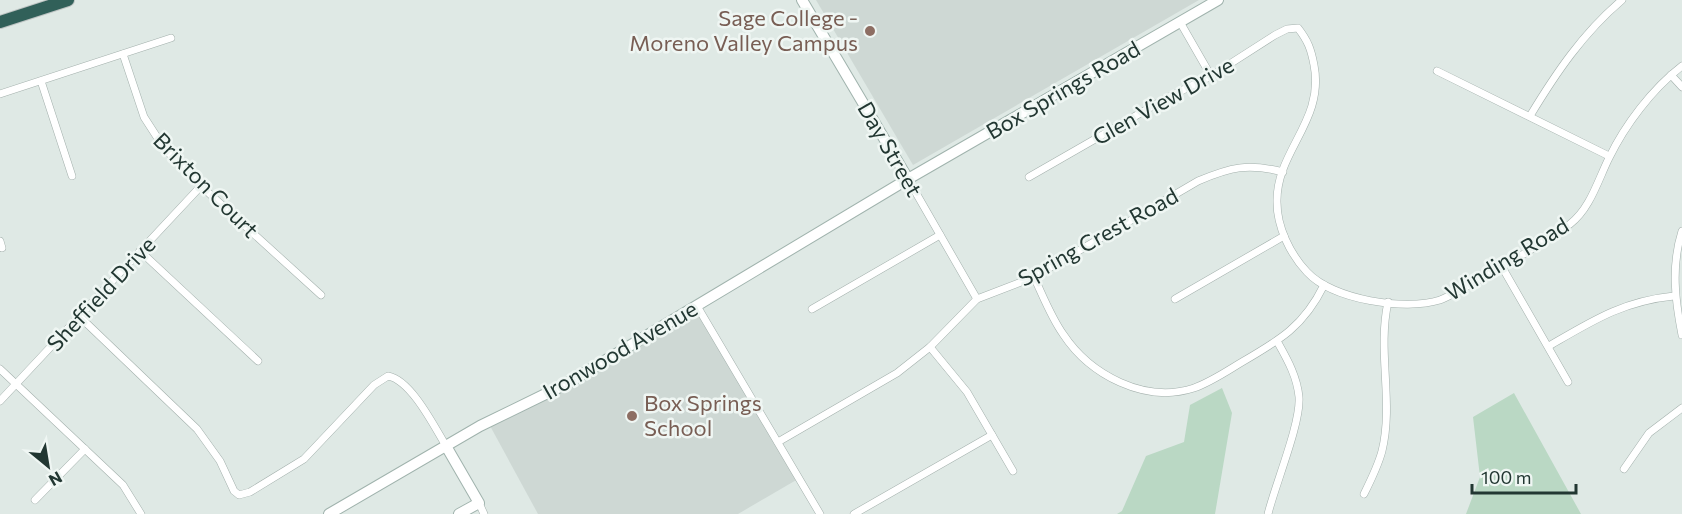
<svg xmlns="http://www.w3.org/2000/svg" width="1682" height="514" font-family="Commissioner,sans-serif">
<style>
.built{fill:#ced8d4}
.green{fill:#bad8c4}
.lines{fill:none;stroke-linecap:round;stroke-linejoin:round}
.street-casing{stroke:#a3b0ac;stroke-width:8}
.secondary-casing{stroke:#a0b3ad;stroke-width:12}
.highway-casing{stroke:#bdc3c2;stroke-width:14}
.street{stroke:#fff;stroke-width:7}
.secondary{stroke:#fff;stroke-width:10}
.highway{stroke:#316059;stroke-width:12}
.education-dot{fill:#8d6e63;stroke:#eff6f3;stroke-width:2}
.labels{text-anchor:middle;stroke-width:5;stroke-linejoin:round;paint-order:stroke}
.education-label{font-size:22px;fill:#785e54;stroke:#eff6f3;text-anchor:end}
.street-label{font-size:22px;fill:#223732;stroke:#eff6f3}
</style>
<rect width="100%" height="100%" fill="#dfe9e5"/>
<!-- built -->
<g class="built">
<path d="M816 0H1199L913 165Z"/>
<path d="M697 308 798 479 738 514H538L489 424Z"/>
</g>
<!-- green -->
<g class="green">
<path d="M1222 388 1232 413 1215 514H1117L1122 511 1146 456 1184 442 1190 405Z"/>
<path d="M1514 393 1581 514H1466L1480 477 1473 417Z"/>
</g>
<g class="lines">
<defs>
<g id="street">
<path d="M1180 22 1211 76"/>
<path d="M123 54 144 117 164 148 201 186 321 295"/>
<path d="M1437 71 1609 156"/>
<path d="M1671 75 1682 87"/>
<path d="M41 81 72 176"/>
<path d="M0 94 171 38"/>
<path d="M1530 116C1556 73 1583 33 1622 0"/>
<path d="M1029 177 1165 99 1211 76 1275 35 1287 29 1298 28C1308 41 1311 49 1314 65 1325 121 1276 151 1277 202 1277 227 1290 254 1307 272 1333 300 1405 311 1440 300 1451 296 1462 288 1473 283 1506 265 1539 246 1570 224 1590 209 1598 180 1609 158 1625 125 1652 89 1682 66"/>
<path d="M908 179 977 299"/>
<path d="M1682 231C1671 266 1675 300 1682 335"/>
<path d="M0 241 2 248"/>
<path d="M140 251 258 361"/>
<path d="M1502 267 1568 382"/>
<path d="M1034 277C1043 296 1051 317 1063 334 1090 375 1145 404 1194 388 1211 382 1227 371 1242 362 1280 340 1304 326 1324 285"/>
<path d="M1175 299 1284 236"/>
<path d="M697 306 820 514"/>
<path d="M812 309 940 235"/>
<path d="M80 317 197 429 220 461 234 491 239 495 250 492 304 459 374 385 388 376C411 380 434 426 446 446"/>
<path d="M1549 346C1592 321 1623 301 1674 296"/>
<path d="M930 347 967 392 1013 471"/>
<path d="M0 369 123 485 141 514"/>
<path d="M0 401 201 186"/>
<path d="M778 442 897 373 930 347 977 299 1034 277 1198 181C1231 167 1248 163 1283 172"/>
<path d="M1624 469 1649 433 1682 408"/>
<path d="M1364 494C1371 480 1378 466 1382 451 1394 402 1377 352 1388 302"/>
<path d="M35 500 85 449"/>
<path d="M479 503 484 514"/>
<path d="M854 514 992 435"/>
<path d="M1268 514C1275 485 1301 423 1299 397 1297 376 1287 359 1277 341"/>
</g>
<g id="secondary">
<path d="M802 0 908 179"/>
<path d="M446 446 479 503 459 514"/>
<path d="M329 514 480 426 566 384 908 179 1218 0"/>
</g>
<path id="highway" d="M0 22 68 0"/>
</defs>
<!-- street casing -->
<use href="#street" class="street-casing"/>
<!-- secondary casing -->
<use href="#secondary" class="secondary-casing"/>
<!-- highway casing -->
<use href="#highway" class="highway-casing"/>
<!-- street -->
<use href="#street" class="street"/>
<!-- secondary -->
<use href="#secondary" class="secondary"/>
<!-- highway -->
<use href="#highway" class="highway"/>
</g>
<!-- markers -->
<g class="education-dot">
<circle cx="870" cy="31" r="6"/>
<circle cx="632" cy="416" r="6"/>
</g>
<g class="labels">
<!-- education labels -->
<g class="education-label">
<text x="858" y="26">Sage College -<tspan x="858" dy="25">Moreno Valley Campus</tspan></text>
<text x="644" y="411" text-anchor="start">Box Springs<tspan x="644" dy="25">School</tspan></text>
</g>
<!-- street labels -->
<g class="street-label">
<text transform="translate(1063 90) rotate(-30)" y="8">Box Springs Road</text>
<text transform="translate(1163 101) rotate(-29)" y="8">Glen View Drive</text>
<text transform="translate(890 149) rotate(60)" y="8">Day Street</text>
<text transform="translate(206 185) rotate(45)" y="8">Brixton Court</text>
<text transform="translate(1098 237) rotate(-29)" y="8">Spring Crest Road</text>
<text transform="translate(1507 259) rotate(-31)" y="8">Winding Road</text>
<text transform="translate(101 294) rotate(-47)" y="8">Sheffield Drive</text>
<text transform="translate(620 350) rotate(-30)" y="8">Ironwood Avenue</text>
</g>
</g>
<!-- north arrow -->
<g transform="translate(48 466) rotate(150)" stroke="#eff6f3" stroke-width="4.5" paint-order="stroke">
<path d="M0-4.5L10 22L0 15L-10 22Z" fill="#223732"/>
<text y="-9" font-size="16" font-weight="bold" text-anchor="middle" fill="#223732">N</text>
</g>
<!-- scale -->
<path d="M1472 484v9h104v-9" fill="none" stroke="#223732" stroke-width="3"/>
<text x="1481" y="484" font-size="18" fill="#223732" stroke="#eff6f3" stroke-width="4.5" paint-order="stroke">100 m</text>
</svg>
